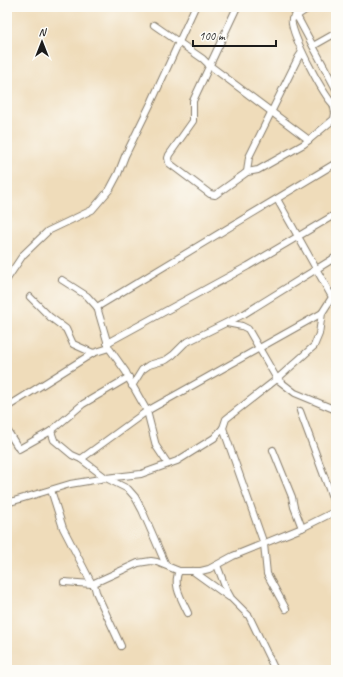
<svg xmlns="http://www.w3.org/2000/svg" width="343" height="677" font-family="Caveat,sans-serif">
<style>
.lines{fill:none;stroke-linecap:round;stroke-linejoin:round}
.minor-casing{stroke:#867c6b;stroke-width:8}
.minor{stroke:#fff;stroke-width:6}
</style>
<rect width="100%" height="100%" fill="#fdfcf7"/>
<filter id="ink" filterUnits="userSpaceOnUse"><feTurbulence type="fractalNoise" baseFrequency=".025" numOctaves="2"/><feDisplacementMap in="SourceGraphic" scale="8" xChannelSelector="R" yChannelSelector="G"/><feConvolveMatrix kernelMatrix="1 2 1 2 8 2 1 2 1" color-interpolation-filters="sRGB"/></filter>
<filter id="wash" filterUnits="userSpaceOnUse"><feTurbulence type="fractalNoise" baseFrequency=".012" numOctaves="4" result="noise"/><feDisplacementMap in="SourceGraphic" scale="16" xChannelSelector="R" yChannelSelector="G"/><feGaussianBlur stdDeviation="0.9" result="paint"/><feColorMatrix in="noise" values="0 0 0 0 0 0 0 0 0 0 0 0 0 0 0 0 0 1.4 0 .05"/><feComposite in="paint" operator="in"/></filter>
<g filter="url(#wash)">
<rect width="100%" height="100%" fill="#efdcba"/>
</g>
<g filter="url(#ink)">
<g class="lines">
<defs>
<g id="minor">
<path d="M237 7 193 101V121L169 155 168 158 169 163 210 194 215 195 243 175 247 172 258 170 304 144 334 119 335 113 333 103 336 99"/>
<path d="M292 7 336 89"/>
<path d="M310 7 292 19C288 29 324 97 334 105"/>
<path d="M154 25 203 59 209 65 309 140"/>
<path d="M313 46 336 33"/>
<path d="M247 172 249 157 298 58 302 52"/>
<path d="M277 199 332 297"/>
<path d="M7 279 23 255 48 231 92 210 110 189 118 174 125 156 152 101 195 7"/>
<path d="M62 280 87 296 97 307 109 348 126 372 130 381 147 411 156 446 168 464"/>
<path d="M30 297 50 317 66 329 73 344 93 353 109 348"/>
<path d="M97 307 336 163"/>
<path d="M227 323 242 326 248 329 277 379 295 393 336 410"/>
<path d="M107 343 248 266 336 214"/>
<path d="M132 386 142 370 149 365 166 360 173 355 185 343 244 314 336 257"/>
<path d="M7 407 93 353"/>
<path d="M300 411 336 508"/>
<path d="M223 428 264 544 267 574 286 609"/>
<path d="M7 430 19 449 51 431 54 440 72 455 81 459 106 478 128 489 135 497 142 510 166 565"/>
<path d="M51 431 83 404 129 377"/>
<path d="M273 450 292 497 294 507 302 528"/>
<path d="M81 459 147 411 322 313"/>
<path d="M51 490 63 528 92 584"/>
<path d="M7 503 70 484 106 478 141 474 177 461 214 438 223 428 226 419 231 415 277 379 314 346 319 334 322 313 336 291"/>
<path d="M217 565 226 589 231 598 249 616 275 670"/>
<path d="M179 571C172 585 182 600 188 613"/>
<path d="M193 571 229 597"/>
<path d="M64 582 92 584 138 563 151 561 157 562 179 571H201L209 569 233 556 302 528 336 511"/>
<path d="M94 584 96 592 121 646"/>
</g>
</defs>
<!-- minor casing -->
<use href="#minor" class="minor-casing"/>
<!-- minor -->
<use href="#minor" class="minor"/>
</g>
</g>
<!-- margin -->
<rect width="343" height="677" fill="none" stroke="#fdfcf7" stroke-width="24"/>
<!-- north arrow -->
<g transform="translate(42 42)" stroke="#fdfcf7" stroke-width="3" paint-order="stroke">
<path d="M0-3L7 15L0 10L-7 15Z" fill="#1c1c1c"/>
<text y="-6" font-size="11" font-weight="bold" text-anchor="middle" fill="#1c1c1c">N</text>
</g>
<!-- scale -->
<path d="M193 40v6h83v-6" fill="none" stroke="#1c1c1c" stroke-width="2"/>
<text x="199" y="40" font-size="12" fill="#1c1c1c" stroke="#fdfcf7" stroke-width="3" paint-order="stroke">100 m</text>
</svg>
